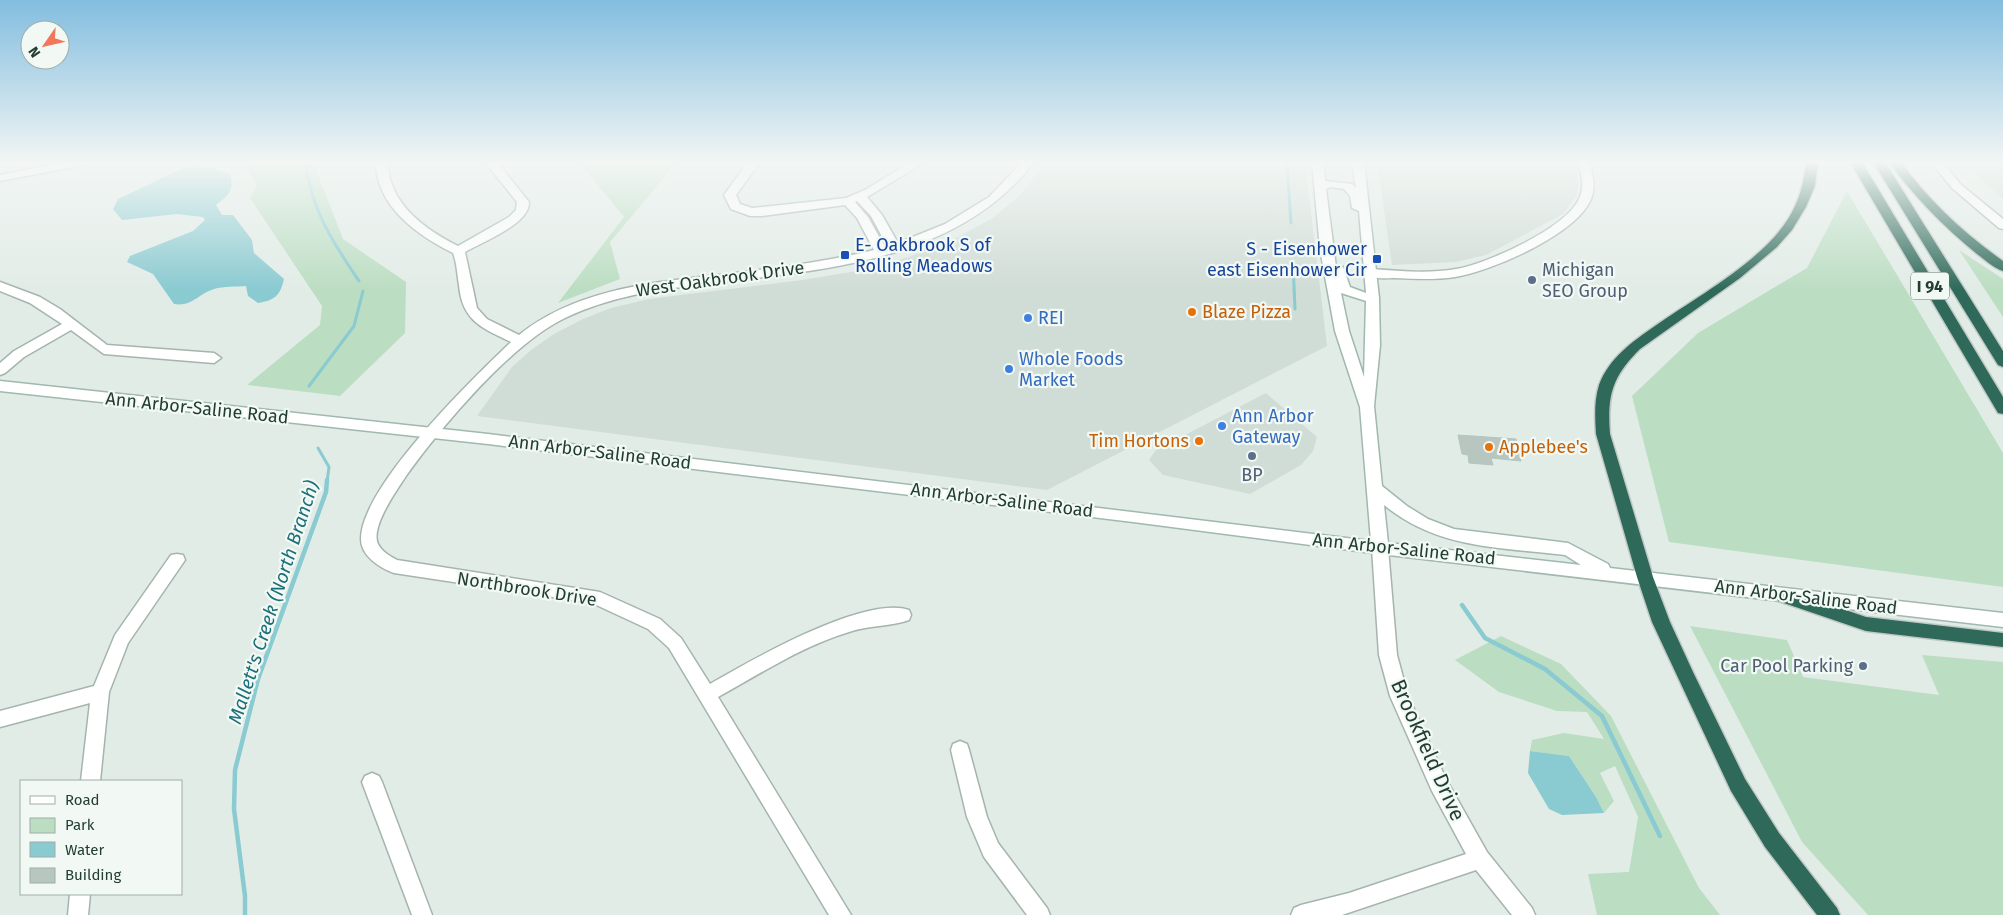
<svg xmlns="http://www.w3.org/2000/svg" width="2003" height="915" font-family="'Fira Sans',sans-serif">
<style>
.built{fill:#d0dcd6}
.green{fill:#bbddc2}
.water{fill:#8acad1}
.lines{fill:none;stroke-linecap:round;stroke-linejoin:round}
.stream-far1{stroke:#8acad1;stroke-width:3}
.stream{stroke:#8acad1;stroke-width:4.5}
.building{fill:#b7c7c0;stroke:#b4c6bd}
.minor-casing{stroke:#a5b4ae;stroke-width:3}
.tertiary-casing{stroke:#a5b4ae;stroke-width:3}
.secondary-casing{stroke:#a0b8ae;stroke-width:3}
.motorway-casing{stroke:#c1c9c6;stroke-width:3}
.minor{fill:#fff;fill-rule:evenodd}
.tertiary{fill:#fff;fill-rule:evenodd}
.secondary{fill:#fff;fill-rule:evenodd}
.motorway{fill:#2e6959;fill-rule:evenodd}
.transit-dot{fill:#1a4fb4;stroke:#f2f9f5;stroke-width:2}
.service-dot{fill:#5c6f8a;stroke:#f2f9f5;stroke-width:2}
.food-dot{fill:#e8710a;stroke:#f2f9f5;stroke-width:2}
.shop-dot{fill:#3f7fe0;stroke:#f2f9f5;stroke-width:2}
.labels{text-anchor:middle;stroke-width:4.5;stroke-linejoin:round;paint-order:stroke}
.shield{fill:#f2f9f5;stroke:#60756e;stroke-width:1}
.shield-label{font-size:16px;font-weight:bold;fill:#223d34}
.transit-label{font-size:18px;fill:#164399;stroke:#f2f9f5;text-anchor:start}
.service-label{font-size:18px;fill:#4e5e75;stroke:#f2f9f5;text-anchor:start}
.street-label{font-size:18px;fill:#223d34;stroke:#f2f9f5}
.food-label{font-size:18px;fill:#c56008;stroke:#f2f9f5;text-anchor:start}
.shop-label{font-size:18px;fill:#366cbe;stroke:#f2f9f5;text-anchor:start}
.water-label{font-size:19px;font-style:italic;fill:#1c6f79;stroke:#f2f9f5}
.near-street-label{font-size:21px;fill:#223d34;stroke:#f2f9f5}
</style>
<rect width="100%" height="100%" fill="#e2ece7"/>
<!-- built -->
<g class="built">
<path d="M1048 162H1305L1327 346 1047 490 477 416 512 367 531 350 554 334 583 319 611 308 649 299 802 280 863 270 909 257 958 237 991 219 1017 198Z"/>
<path d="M1377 162H1575L1578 187 1576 196 1563 214 1486 255 1456 262 1392 265Z"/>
<path d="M1963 162H2003V199L1994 191Z"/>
<path d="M1266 393 1317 437 1313 451 1301 465 1250 494 1163 475 1149 460 1156 450Z"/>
</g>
<!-- green -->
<g class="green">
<path d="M244 162H313L343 239 406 282 405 333 340 396 247 385 320 325 322 306 250 198 257 185Z"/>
<path d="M579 162H677L610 242 620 279 558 303 624 217Z"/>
<path d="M1847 191 2003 453V587L1669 542 1632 396 1698 333 1807 268Z"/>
<path d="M1959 250 2003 279V317Z"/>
<path d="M1690 626 1787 640 1803 677 1939 695 1922 655 2003 662V915H1868L1802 842Z"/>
<path d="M1501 636 1561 664 1611 716 1699 888 1720 915H1597L1588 874 1629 872 1638 817 1615 766 1600 773 1614 801 1604 813 1596 797 1569 756 1530 751 1532 740 1564 733 1604 739 1587 712 1557 711 1499 692 1455 660Z"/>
</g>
<!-- water -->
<g class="water">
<path d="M195 166 211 168 230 174C235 190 228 196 216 205L222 215H233L252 240 254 253 284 279C280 296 275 300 258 303L248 296 246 286C236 287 223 286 214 289 198 294 192 307 174 304L153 274 127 262 130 256 193 231 205 220 203 217 177 214 122 220 113 209 118 199 181 169Z"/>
<path d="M1530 751 1569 756 1596 797 1604 813 1562 815 1549 809 1528 773Z"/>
</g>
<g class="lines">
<!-- stream-far1 -->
<g class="stream-far1">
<path d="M305 162C312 211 332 241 359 281"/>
<path d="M1287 162 1291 223"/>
<path d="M1293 264 1295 309"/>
<path d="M309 386 354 326 363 291"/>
<path d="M318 448 329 467 327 482"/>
</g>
<!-- stream -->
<g class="stream">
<path d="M1462 605 1485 638 1545 669 1602 716 1660 836"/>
<path d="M245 915V896L234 809 235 770 258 679 326 492 327 480"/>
</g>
</g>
<!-- building -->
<path class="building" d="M1458 435 1516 439 1521 461 1491 458 1493 465 1469 463 1468 455 1462 454Z"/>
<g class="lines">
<defs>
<g id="minor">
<path d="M66 162H90L84 165 0 181V175Z"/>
<path d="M376 162H388C388 203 424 229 458 246L509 217 516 210 517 202 485 162H497L529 202C530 224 482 242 465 252L477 308 487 319 519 335C580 286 661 282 736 273 782 267 829 261 874 250L857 218 845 205 762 216H750L731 209 724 195 748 162H760L736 195 740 204 752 208 846 198 865 190 911 162H925L867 197 882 215 898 243 945 224 989 197 1022 162H1034C962 256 837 269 728 281 672 288 617 293 565 318 512 343 441 427 406 476 397 490 370 527 378 544 382 552 390 556 397 560L600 592 660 619 681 638 710 684C750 661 864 595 909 610L911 615 909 620C890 627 868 625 849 632 802 646 760 674 718 697L851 915H829L669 648 648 629 592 603 394 573C380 568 361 556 361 539 361 487 473 378 511 342 482 328 462 321 459 285 457 274 457 263 453 253 417 235 376 206 376 162ZM857 201 871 216 887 246 885 247 868 217 855 202Z"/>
<path d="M1577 162H1589C1593 174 1596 187 1591 199 1577 234 1492 271 1455 277 1436 280 1415 279 1395 278 1386 278 1371 280 1366 273L1372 269C1399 271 1428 274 1456 269 1487 264 1566 228 1579 199 1585 187 1582 174 1577 162Z"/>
<path d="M0 282 40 297 60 309 107 345 214 353 221 358 214 363 104 354 71 330 24 357 5 373 0 375V363L14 351 62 324 30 303 0 291Z"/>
<path d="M1380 542 1386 544 1388 548 1397 655 1408 696 1446 779 1487 852 1532 908 1535 915H1512L1476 870 1342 915H1291L1294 908 1301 905 1349 893 1466 854 1432 791 1390 696 1379 655 1372 548 1374 544Z"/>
<path d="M177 554 183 555 185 560 128 643 109 692 100 781H81L90 703 0 727V711L94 686 115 635 171 555Z"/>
<path d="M960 741 967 744 969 750 987 817 998 843 1047 908 1050 915H1027L984 857 967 817 951 750 953 744Z"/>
<path d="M372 773 379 776 382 782 432 915H412L362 782 365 776Z"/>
<path d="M70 894H90L88 915H68Z"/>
</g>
<path id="tertiary" d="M1931 162H1943L1960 184 2003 219V229L1999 228 1952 188Z"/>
<path id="secondary" d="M1312 162H1324L1325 181 1352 184 1356 188 1352 162H1364L1379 298 1380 345 1374 406 1382 486 1407 506 1428 519 1454 529 1568 543 1608 564 1610 568 2003 613V627L1380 554 1133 522 488 444 0 391V381L488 434 1371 541 1360 407 1335 331 1320 249ZM1331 187 1344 189 1350 196 1352 208 1359 211 1366 293 1350 287 1343 267H1336L1326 189ZM1341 293 1366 301 1364 377 1349 331ZM1384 505C1438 549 1498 547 1565 555L1581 565 1388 543Z"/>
<g id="motorway">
<path d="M1806 162H1818L1815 186 1806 207 1792 230 1777 247 1740 278 1640 349C1612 377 1607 395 1610 434L1653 577 1670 622 1693 672 1745 779 1779 833 1837 908 1840 915H1817L1765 847 1731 791 1652 622 1637 577 1596 434C1595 418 1594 401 1599 385 1609 358 1632 342 1655 326 1699 295 1773 256 1795 206 1802 191 1804 178 1806 162Z"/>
<path d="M1850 162H1862L2003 397V414L1998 413Z"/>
<path d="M1873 162H1885L2003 351V367L1998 365Z"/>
<path d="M1889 162H1901C1929 201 1964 233 2003 261V271C1994 268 1985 260 1977 254 1944 227 1914 197 1889 162Z"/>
<path d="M1784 589 1866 617 2003 633V647L1866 631 1778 601 1776 596 1778 591Z"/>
</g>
</defs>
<!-- minor casing -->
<use href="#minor" class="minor-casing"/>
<!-- tertiary casing -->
<use href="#tertiary" class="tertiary-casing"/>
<!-- secondary casing -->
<use href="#secondary" class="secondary-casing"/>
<!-- motorway casing -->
<use href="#motorway" class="motorway-casing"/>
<!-- minor -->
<use href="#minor" class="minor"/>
<!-- tertiary -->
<use href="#tertiary" class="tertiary"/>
<!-- secondary -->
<use href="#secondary" class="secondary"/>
<!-- motorway -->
<use href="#motorway" class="motorway"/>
</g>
<!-- sky -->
<linearGradient id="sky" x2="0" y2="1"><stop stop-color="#82bddf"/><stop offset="0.56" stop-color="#f2f6f4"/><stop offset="1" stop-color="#f2f6f4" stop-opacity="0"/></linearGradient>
<rect width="2003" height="290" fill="url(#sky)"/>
<!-- markers -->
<g class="transit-dot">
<rect x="840" y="250" width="10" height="10" rx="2.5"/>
<rect x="1372" y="254" width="10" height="10" rx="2.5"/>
</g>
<g class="service-dot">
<circle cx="1532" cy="280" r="5"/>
<circle cx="1252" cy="456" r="5"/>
<circle cx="1863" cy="666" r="5"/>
</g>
<g class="food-dot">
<circle cx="1192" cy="312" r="5"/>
<circle cx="1199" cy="441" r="5"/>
<circle cx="1489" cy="447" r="5"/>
</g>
<g class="shop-dot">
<circle cx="1028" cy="318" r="5"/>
<circle cx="1009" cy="369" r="5"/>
<circle cx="1222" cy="426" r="5"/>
</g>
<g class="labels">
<!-- shield labels -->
<rect class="shield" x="1911" y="272.5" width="38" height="27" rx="4"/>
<g class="shield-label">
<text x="1930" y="292">I 94</text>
</g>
<!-- transit labels -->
<g class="transit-label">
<text x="855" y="251">E- Oakbrook S of<tspan x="855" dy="21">Rolling Meadows</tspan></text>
<text x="1367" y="255" text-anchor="end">S - Eisenhower<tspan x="1367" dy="21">east Eisenhower Cir</tspan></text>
</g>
<!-- service labels -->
<g class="service-label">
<text x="1542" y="276">Michigan<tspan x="1542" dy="21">SEO Group</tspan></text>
<text x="1252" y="481" text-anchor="middle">BP</text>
<text x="1853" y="672" text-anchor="end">Car Pool Parking</text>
</g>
<!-- street labels -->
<g class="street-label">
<text transform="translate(720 279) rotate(-8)" y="6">West Oakbrook Drive</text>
<text transform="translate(197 408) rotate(6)" y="6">Ann Arbor-Saline Road</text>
<text transform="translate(600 452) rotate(7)" y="6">Ann Arbor-Saline Road</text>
<text transform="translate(1002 500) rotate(7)" y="6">Ann Arbor-Saline Road</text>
<text transform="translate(1404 549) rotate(6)" y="6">Ann Arbor-Saline Road</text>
<text transform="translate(527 589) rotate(9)" y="6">Northbrook Drive</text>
<text transform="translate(1806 597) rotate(7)" y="6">Ann Arbor-Saline Road</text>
</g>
<!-- food labels -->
<g class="food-label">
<text x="1202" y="318">Blaze Pizza</text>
<text x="1189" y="447" text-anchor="end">Tim Hortons</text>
<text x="1499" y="453">Applebee's</text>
</g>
<!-- shop labels -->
<g class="shop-label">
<text x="1038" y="324">REI</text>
<text x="1019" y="365">Whole Foods<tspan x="1019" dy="21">Market</tspan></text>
<text x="1232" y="422">Ann Arbor<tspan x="1232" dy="21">Gateway</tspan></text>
</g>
<!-- water labels -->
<g class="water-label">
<text transform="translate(273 602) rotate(-72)" y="7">Mallett's Creek (North Branch)</text>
</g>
<!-- near-street labels -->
<g class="near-street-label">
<text transform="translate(1428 750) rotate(66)" y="7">Brookfield Drive</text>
</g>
</g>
<!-- legend -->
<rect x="20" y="780" width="162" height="115" fill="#f2f9f5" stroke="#9faea8"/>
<rect x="30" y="796" width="25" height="8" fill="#ffffff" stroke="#9faea8"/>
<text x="65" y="805" font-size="15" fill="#223d34">Road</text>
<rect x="30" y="818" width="25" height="15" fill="#bbddc2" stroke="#9faea8"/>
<text x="65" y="830" font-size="15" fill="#223d34">Park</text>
<rect x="30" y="842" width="25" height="15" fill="#8acad1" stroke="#9faea8"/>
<text x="65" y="855" font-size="15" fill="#223d34">Water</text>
<rect x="30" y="868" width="25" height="15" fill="#b7c7c0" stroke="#9faea8"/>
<text x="65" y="880" font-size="15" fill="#223d34">Building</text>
<!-- north arrow -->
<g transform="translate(45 45) rotate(236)"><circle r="24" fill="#f2f9f5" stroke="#9faea8"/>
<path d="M0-4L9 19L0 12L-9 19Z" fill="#f1775b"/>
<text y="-8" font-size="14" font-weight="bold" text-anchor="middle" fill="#223d34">N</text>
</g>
</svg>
